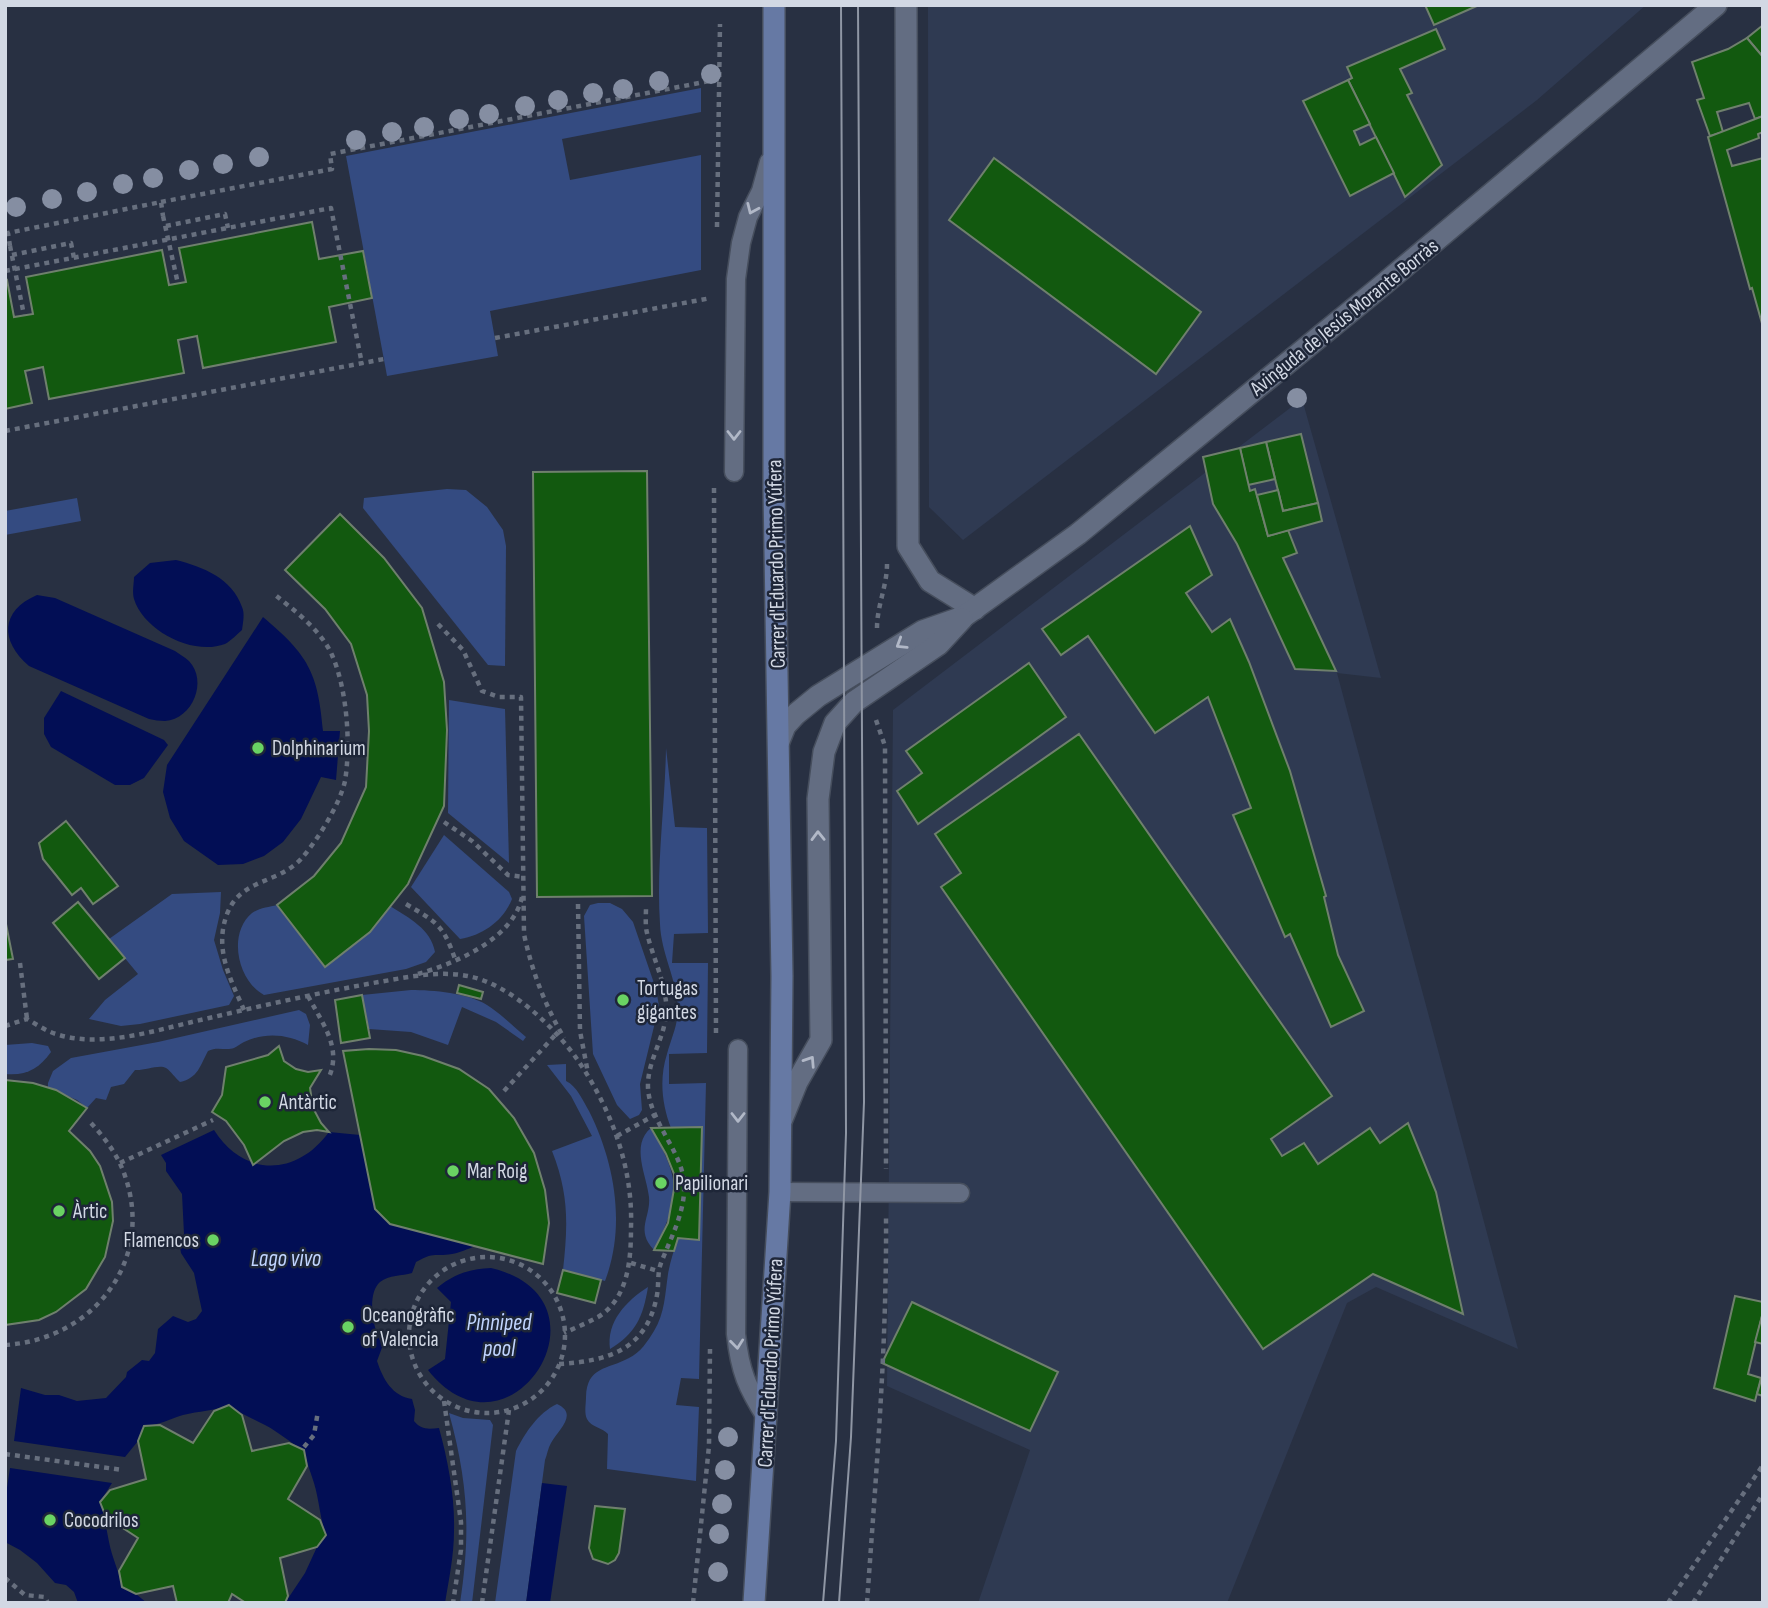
<svg xmlns="http://www.w3.org/2000/svg" width="1768" height="1608" font-family="'Sofia Sans Condensed',sans-serif">
<style>
.built{fill:#2f3a52}
.green{fill:#344b81}
.water{fill:#020e55}
.building{fill:#12590f;stroke:#6f806d;stroke-width:2}
.lines{fill:none;stroke-linecap:round;stroke-linejoin:round}
.lane-casing{stroke:#464e5d;stroke-width:21}
.street-casing{stroke:#464e5d;stroke-width:24}
.secondary-casing{stroke:#464e5d;stroke-width:24}
.path{stroke:#676f7e;stroke-width:4.5;stroke-dasharray:5 5;stroke-linecap:butt}
.lane{stroke:#636d82;stroke-width:18}
.street{stroke:#636d82;stroke-width:21}
.secondary{stroke:#6679a4;stroke-width:21}
.tram{stroke:#8f96a4;stroke-width:2}
.path-bridge{stroke:#676f7e;stroke-width:4.5;stroke-dasharray:5 5;stroke-linecap:butt}
.tree{fill:#858ea2}
.oneway{stroke:#b1b8c7}
.poi-dot{fill:#6ad363;stroke:#1e2638;stroke-width:2.5}
.labels{text-anchor:middle;stroke-width:5;stroke-linejoin:round;paint-order:stroke}
.street-label{font-size:21px;fill:#d2d8e4;stroke:#1e2638}
.poi-label{font-size:21px;fill:#d2d8e4;stroke:#1e2638;text-anchor:start}
.water-label{font-size:23px;font-style:italic;fill:#c1d5ff;stroke:#1e2638}
</style>
<rect width="100%" height="100%" fill="#283042"/>
<!-- built -->
<g class="built">
<path d="M928 5H1646L1537 100 963 540 929 507Z"/>
<path d="M1302 399 1381 678 1337 673 1518 1349 1376 1287 1347 1303 1227 1603H978L1030 1450 887 1386 893 710Z"/>
</g>
<!-- green -->
<g class="green">
<path d="M701 88V112L562 139 570 180 701 155V270L490 311 498 356 387 376 346 156Z"/>
<path d="M447 489 466 490 487 507 503 530 506 546 505 666 488 665 363 508 364 498Z"/>
<path d="M77 498 81 521 5 535V511Z"/>
<path d="M449 700 505 709 509 863 448 813Z"/>
<path d="M666 748 675 827 707 828 708 933 674 934 672 963H708L707 1053 669 1054V1084L706 1083 699 1379 681 1378 676 1405 699 1407 696 1481 607 1469 608 1434C603 1428 591 1427 587 1419 584 1413 586 1404 586 1397 587 1366 607 1370 629 1358 640 1353 648 1341 654 1331 665 1313 665 1294 668 1274 670 1262 674 1250 678 1238L698 1240 702 1127 671 1128C662 1105 659 1079 667 1054 671 1039 678 1025 678 1008 677 980 661 953 660 924 656 866 665 807 666 748Z"/>
<path d="M444 835 509 892 512 899C503 921 483 935 460 939L411 887Z"/>
<path d="M221 892 220 913 214 940 223 970 234 996 229 1005 140 1024 121 1026 89 1019 105 1000 138 974 109 939 172 894Z"/>
<path d="M598 903H610L622 909 633 922 656 989 659 1006 640 1084 642 1110 639 1115 630 1119 617 1105 593 1054 584 916 590 905Z"/>
<path d="M277 905 325 967 370 932 390 906C409 918 431 929 435 952L426 962 406 969 264 995C238 981 227 934 252 913 259 908 269 907 277 905Z"/>
<path d="M411 990C433 990 468 993 487 1005 501 1014 513 1026 526 1037L523 1041 496 1022 462 1007 448 1045 411 1032 369 1029 362 995Z"/>
<path d="M299 1010 306 1014 310 1025 308 1045C288 1034 265 1032 244 1042 240 1044 238 1046 234 1048 226 1051 217 1046 208 1051 200 1066 198 1078 180 1082 175 1078 171 1071 166 1068 159 1064 144 1071 135 1070L124 1084 111 1087 106 1100 96 1098 87 1108 77 1100 48 1088V1083L53 1071 71 1058 158 1042Z"/>
<path d="M32 1043 48 1046 51 1052C39 1069 26 1076 5 1074V1045Z"/>
<path d="M566 1064V1081C577 1086 583 1101 589 1111 615 1163 626 1226 605 1281L563 1270C568 1225 569 1194 552 1151L592 1136 571 1096 547 1065Z"/>
<path d="M651 1128C681 1180 681 1196 654 1250 635 1230 651 1217 649 1197 647 1176 630 1145 651 1128Z"/>
<path d="M648 1287C643 1317 636 1333 610 1349 606 1322 626 1301 648 1287Z"/>
<path d="M557 1404C579 1414 558 1430 551 1443 548 1448 547 1455 545 1460L526 1603H495L516 1451C525 1433 538 1413 557 1404Z"/>
<path d="M449 1413 463 1418 490 1420 493 1425 472 1603H460C471 1532 468 1482 449 1413Z"/>
</g>
<!-- water -->
<g class="water">
<path d="M176 560C203 567 232 578 242 607 245 613 243 623 242 630 237 634 231 641 225 644 193 656 144 631 134 599 132 592 134 583 134 577L150 563Z"/>
<path d="M37 595 55 598 175 651C179 654 185 657 189 661 208 681 193 719 165 721 160 721 154 720 149 719L29 666C0 641 0 611 37 595Z"/>
<path d="M263 617C308 655 318 672 323 731H340L336 780 321 777 301 819 283 842 264 856 243 864 218 865 184 841 170 818 163 792 167 765Z"/>
<path d="M61 691 164 740 168 745 144 778 130 785H115L51 747 44 734V718Z"/>
<path d="M214 1130C244 1177 296 1177 329 1132L360 1135 375 1209 390 1224 475 1246C468 1249 459 1253 452 1254 435 1257 435 1251 416 1262L412 1273C402 1276 389 1275 380 1282 366 1294 373 1333 383 1345L377 1361C383 1379 392 1396 412 1399L415 1410 414 1421C421 1430 428 1429 439 1428 448 1461 455 1497 454 1531 454 1555 449 1579 445 1603H285L305 1573 317 1547 326 1535C321 1521 320 1509 317 1495 314 1479 307 1466 304 1450 290 1443 279 1432 265 1425 252 1418 240 1414 229 1405 214 1411 199 1411 183 1415 170 1419 159 1425 144 1426L138 1441 125 1457 14 1441 21 1388 45 1395H59L77 1401 106 1398 126 1377 127 1372 142 1360 149 1361 155 1353 158 1329 173 1316 188 1322 196 1319 202 1311 194 1273 181 1253 179 1241 184 1234 182 1194 166 1171V1163L161 1155Z"/>
<path d="M491 1268C621 1299 509 1473 428 1370L445 1359 451 1302 437 1288C454 1274 469 1269 491 1268Z"/>
<path d="M10 1468 112 1483 100 1502C105 1516 106 1528 109 1542 112 1558 119 1571 122 1587L136 1594 147 1603H78L74 1592 66 1585 55 1583 37 1563 20 1550 5 1542V1501Z"/>
<path d="M542 1483 567 1486 550 1603H526Z"/>
</g>
<!-- building -->
<g class="building">
<path d="M1425 5H1479L1434 25Z"/>
<path d="M1763 25V57L1747 38Z"/>
<path d="M1436 29 1445 49 1400 69 1412 93 1407 95 1442 165 1405 197 1348 80 1352 78 1347 67Z"/>
<path d="M1747 38 1763 57V116L1755 119 1749 103 1717 112 1723 132 1710 136 1697 100 1704 98 1692 62 1728 49Z"/>
<path d="M1348 80 1370 124 1354 131 1360 145 1376 137 1394 173 1350 196 1303 101Z"/>
<path d="M1763 116V132L1758 134 1759 138 1727 150 1732 166 1763 158V327L1752 288 1750 289 1708 137Z"/>
<path d="M994 158 1201 312 1156 374 949 220Z"/>
<path d="M312 222 319 259 363 251 372 298 329 307 336 342 203 368 197 336 178 340 184 373 49 399 43 367 25 371 32 403 5 409V281L7 280 14 317 33 314 26 277 162 250 169 285 186 282 179 248Z"/>
<path d="M1301 434 1318 503 1283 511 1266 442Z"/>
<path d="M1266 442 1275 479 1248 485 1240 448Z"/>
<path d="M1240 448 1250 491 1255 489 1268 536 1288 530 1297 553 1283 558 1336 671 1295 669 1237 544 1213 504 1203 457Z"/>
<path d="M647 471 652 896 537 897 533 472Z"/>
<path d="M1278 490 1283 511 1318 503 1322 521 1268 536 1257 495Z"/>
<path d="M340 514 384 558 422 608 444 682 447 730 444 806 408 884 370 932 325 967 277 905 314 876 341 843 366 787 369 731 367 695 351 644 325 609 285 570Z"/>
<path d="M1190 526 1212 575 1186 593 1212 632 1230 619 1249 662 1290 771 1326 896 1324 897 1338 955 1364 1011 1331 1027 1290 934 1285 937 1233 815 1251 808 1208 697 1155 733 1088 636 1061 655 1042 629Z"/>
<path d="M1029 663 1066 717 918 824 897 791 922 773 906 751Z"/>
<path d="M1079 734 1332 1096 1271 1139 1282 1156 1304 1143 1318 1164 1370 1128 1380 1143 1408 1123 1436 1192 1463 1314 1373 1274 1263 1349 941 887 961 873 935 834Z"/>
<path d="M66 821 118 886 93 904 81 888 72 895 43 859 39 843Z"/>
<path d="M78 902 125 958 99 979 53 923Z"/>
<path d="M5 919 13 959 5 960Z"/>
<path d="M459 985 483 992 481 999 457 993Z"/>
<path d="M362 995 370 1038 341 1043 335 1000Z"/>
<path d="M279 1046 284 1061 296 1069 308 1072 321 1070 310 1088 313 1108 321 1123 329 1132 317 1130 303 1132 284 1141 253 1165 244 1145 226 1121 212 1112 222 1095 226 1067 268 1055Z"/>
<path d="M369 1049 396 1050 423 1056 459 1069 489 1089 514 1118 534 1153 545 1190 549 1223 543 1264 390 1224 375 1209 343 1051Z"/>
<path d="M5 1080 33 1083 56 1090 87 1108 69 1131 90 1151 100 1166 112 1202 113 1221 105 1257 86 1289 56 1312 39 1320 5 1325Z"/>
<path d="M702 1127 699 1240 678 1238 674 1251 654 1250 668 1223 674 1189V1174L666 1154 651 1128Z"/>
<path d="M563 1270 601 1280 595 1303 557 1293Z"/>
<path d="M1735 1296 1763 1302V1312L1748 1374 1761 1378 1755 1401 1714 1388Z"/>
<path d="M912 1302 1058 1372 1030 1431 882 1363Z"/>
<path d="M1763 1312V1344L1755 1342Z"/>
<path d="M1763 1373V1396L1757 1394Z"/>
<path d="M229 1405 242 1415 252 1451 289 1443 304 1450 307 1466 288 1499 320 1520 326 1535 317 1547 280 1558 288 1596 285 1603H246L232 1594 228 1603H177L173 1586 136 1594 122 1587 119 1571 138 1538 106 1517 100 1502 110 1490 146 1479 138 1441 144 1426 160 1425 193 1443 214 1411Z"/>
<path d="M595 1506 625 1509 619 1553 615 1560 608 1564 593 1559 589 1548Z"/>
</g>
<g class="lines">
<defs>
<g id="lane">
<path d="M734 472 736 279 741 243 748 217 761 191 769 162"/>
<path d="M738 1049 736 1334C740 1372 747 1387 767 1419"/>
<path d="M780 1192 960 1193"/>
</g>
<g id="street">
<path d="M906 5 908 546 930 581 975 609"/>
<path d="M779 741 785 726 796 714 818 696 923 631 963 617 1078 534 1378 289 1716 5"/>
<path d="M782 1119 797 1082 821 1040 818 799 824 752 835 723 854 702 939 644 962 619"/>
</g>
<path id="secondary" d="M754 1603 780 1192 782 976 774 490V5"/>
</defs>
<!-- lane casing -->
<use href="#lane" class="lane-casing"/>
<!-- street casing -->
<use href="#street" class="street-casing"/>
<!-- secondary casing -->
<use href="#secondary" class="secondary-casing"/>
<!-- path -->
<g class="path">
<path d="M161 202 332 169 330 154 720 79"/>
<path d="M166 226 225 214 228 228"/>
<path d="M717 227 720 24"/>
<path d="M10 246 8 233 161 202 163 216"/>
<path d="M12 255 71 243 74 258"/>
<path d="M5 271 331 208 362 364"/>
<path d="M495 338 711 298"/>
<path d="M5 431 384 359"/>
<path d="M714 488 716 1036"/>
<path d="M438 624 463 650 482 691 499 697H521L524 934C532 972 545 1005 564 1038"/>
<path d="M877 628C877 606 887 586 887 564"/>
<path d="M876 720 885 746 886 1169"/>
<path d="M444 822 472 841 508 875 524 877"/>
<path d="M406 904C436 922 443 924 455 959"/>
<path d="M578 904 580 1031 588 1073"/>
<path d="M20 963 27 1019"/>
<path d="M418 974C456 963 513 939 522 897"/>
<path d="M308 996C322 1023 342 1047 329 1077"/>
<path d="M244 1010C230 978 214 949 227 914 241 878 276 885 301 859 317 841 340 804 345 781 351 744 347 689 332 655 321 630 295 611 274 594"/>
<path d="M5 1026 27 1019C36 1024 46 1031 56 1034 98 1048 150 1032 192 1022 252 1008 312 994 373 983 404 978 437 970 468 976 510 984 556 1028 579 1062 612 1111 633 1168 631 1227 631 1258 629 1298 598 1317 587 1323 575 1328 564 1333"/>
<path d="M504 1091 557 1033"/>
<path d="M617 1136 655 1115"/>
<path d="M120 1163 213 1120"/>
<circle cx="487" cy="1335" r="78"/>
<path d="M631 1263 658 1271"/>
<path d="M5 1345C92 1340 155 1262 125 1176 118 1155 105 1138 90 1122"/>
<path d="M559 1364C608 1361 647 1350 657 1295 659 1284 657 1274 661 1263 671 1237 686 1211 684 1182 681 1150 650 1122 648 1088 647 1062 663 1041 666 1016 669 989 653 959 647 933 645 925 646 916 646 907"/>
<path d="M444 1401 461 1522V1550L453 1603"/>
<path d="M304 1447 314 1435 318 1411"/>
<path d="M5 1454 123 1470"/>
<path d="M5 1578 25 1595 45 1597 48 1603"/>
<path d="M482 1603 509 1410"/>
<path d="M693 1603 709 1446 710 1349"/>
<path d="M867 1603C876 1474 887 1345 886 1216"/>
<path d="M1668 1603 1763 1465"/>
<path d="M1693 1603 1763 1494"/>
</g>
<!-- lane -->
<use href="#lane" class="lane"/>
<!-- street -->
<use href="#street" class="street"/>
<!-- secondary -->
<use href="#secondary" class="secondary"/>
<!-- tram -->
<g class="tram">
<path d="M823 1603 836 1441 846 1133 841 5"/>
<path d="M839 1603 851 1437 864 1102 858 5"/>
</g>
<!-- path-bridge -->
<g class="path-bridge">
<path d="M163 216 178 284"/>
<path d="M10 246 24 315"/>
</g>
</g>
<!-- trees -->
<g class="tree">
<circle cx="711" cy="74" r="10"/>
<circle cx="659" cy="81" r="10"/>
<circle cx="623" cy="89" r="10"/>
<circle cx="593" cy="93" r="10"/>
<circle cx="558" cy="100" r="10"/>
<circle cx="525" cy="106" r="10"/>
<circle cx="489" cy="114" r="10"/>
<circle cx="459" cy="119" r="10"/>
<circle cx="424" cy="127" r="10"/>
<circle cx="392" cy="132" r="10"/>
<circle cx="356" cy="140" r="10"/>
<circle cx="259" cy="157" r="10"/>
<circle cx="223" cy="164" r="10"/>
<circle cx="189" cy="170" r="10"/>
<circle cx="153" cy="178" r="10"/>
<circle cx="123" cy="184" r="10"/>
<circle cx="87" cy="192" r="10"/>
<circle cx="52" cy="199" r="10"/>
<circle cx="16" cy="207" r="10"/>
<circle cx="1297" cy="398" r="10"/>
<circle cx="728" cy="1437" r="10"/>
<circle cx="725" cy="1470" r="10"/>
<circle cx="722" cy="1504" r="10"/>
<circle cx="719" cy="1534" r="10"/>
<circle cx="718" cy="1572" r="10"/>
</g>
<!-- one-way arrows -->
<defs><path id="oneway-chevron" d="M-2-3.5L2.5 0L-2 3.5" fill="none" stroke-width="1.6" stroke-linecap="round" stroke-linejoin="round" transform="scale(1.75)"/></defs>
<g class="oneway">
<use href="#oneway-chevron" transform="translate(752 209) rotate(114)"/>
<use href="#oneway-chevron" transform="translate(734 435) rotate(90)"/>
<use href="#oneway-chevron" transform="translate(901 644) rotate(148)"/>
<use href="#oneway-chevron" transform="translate(818 836) rotate(-91)"/>
<use href="#oneway-chevron" transform="translate(810 1061) rotate(-57)"/>
<use href="#oneway-chevron" transform="translate(738 1117) rotate(90)"/>
<use href="#oneway-chevron" transform="translate(737 1344) rotate(84)"/>
</g>
<!-- markers -->
<g class="poi-dot">
<circle cx="258" cy="748" r="7"/>
<circle cx="623" cy="1000" r="7"/>
<circle cx="265" cy="1102" r="7"/>
<circle cx="453" cy="1171" r="7"/>
<circle cx="661" cy="1183" r="7"/>
<circle cx="59" cy="1211" r="7"/>
<circle cx="213" cy="1240" r="7"/>
<circle cx="348" cy="1327" r="7"/>
<circle cx="50" cy="1520" r="7"/>
</g>
<g class="labels">
<!-- street labels -->
<g class="street-label">
<text transform="translate(1344 317) rotate(-39)" y="7">Avinguda de Jesús Morante Borràs</text>
<text transform="translate(776 564) rotate(-91)" y="7">Carrer d'Eduardo Primo Yúfera</text>
<text transform="translate(770 1363) rotate(-87)" y="7">Carrer d'Eduardo Primo Yúfera</text>
</g>
<!-- poi labels -->
<g class="poi-label">
<text x="272" y="755">Dolphinarium</text>
<text x="637" y="995">Tortugas<tspan x="637" dy="24">gigantes</tspan></text>
<text x="279" y="1109">Antàrtic</text>
<text x="467" y="1178">Mar Roig</text>
<text x="675" y="1190">Papilionari</text>
<text x="73" y="1218">Àrtic</text>
<text x="199" y="1247" text-anchor="end">Flamencos</text>
<text x="362" y="1322">Oceanogràfic<tspan x="362" dy="24">of Valencia</tspan></text>
<text x="64" y="1527">Cocodrilos</text>
</g>
<!-- water labels -->
<g class="water-label">
<text x="286" y="1266">Lago vivo</text>
<text x="499" y="1330">Pinniped<tspan x="499" dy="26">pool</tspan></text>
</g>
</g>
<!-- border -->
<rect width="1768" height="1608" fill="none" stroke="#d2d8e4" stroke-width="14"/>
</svg>
